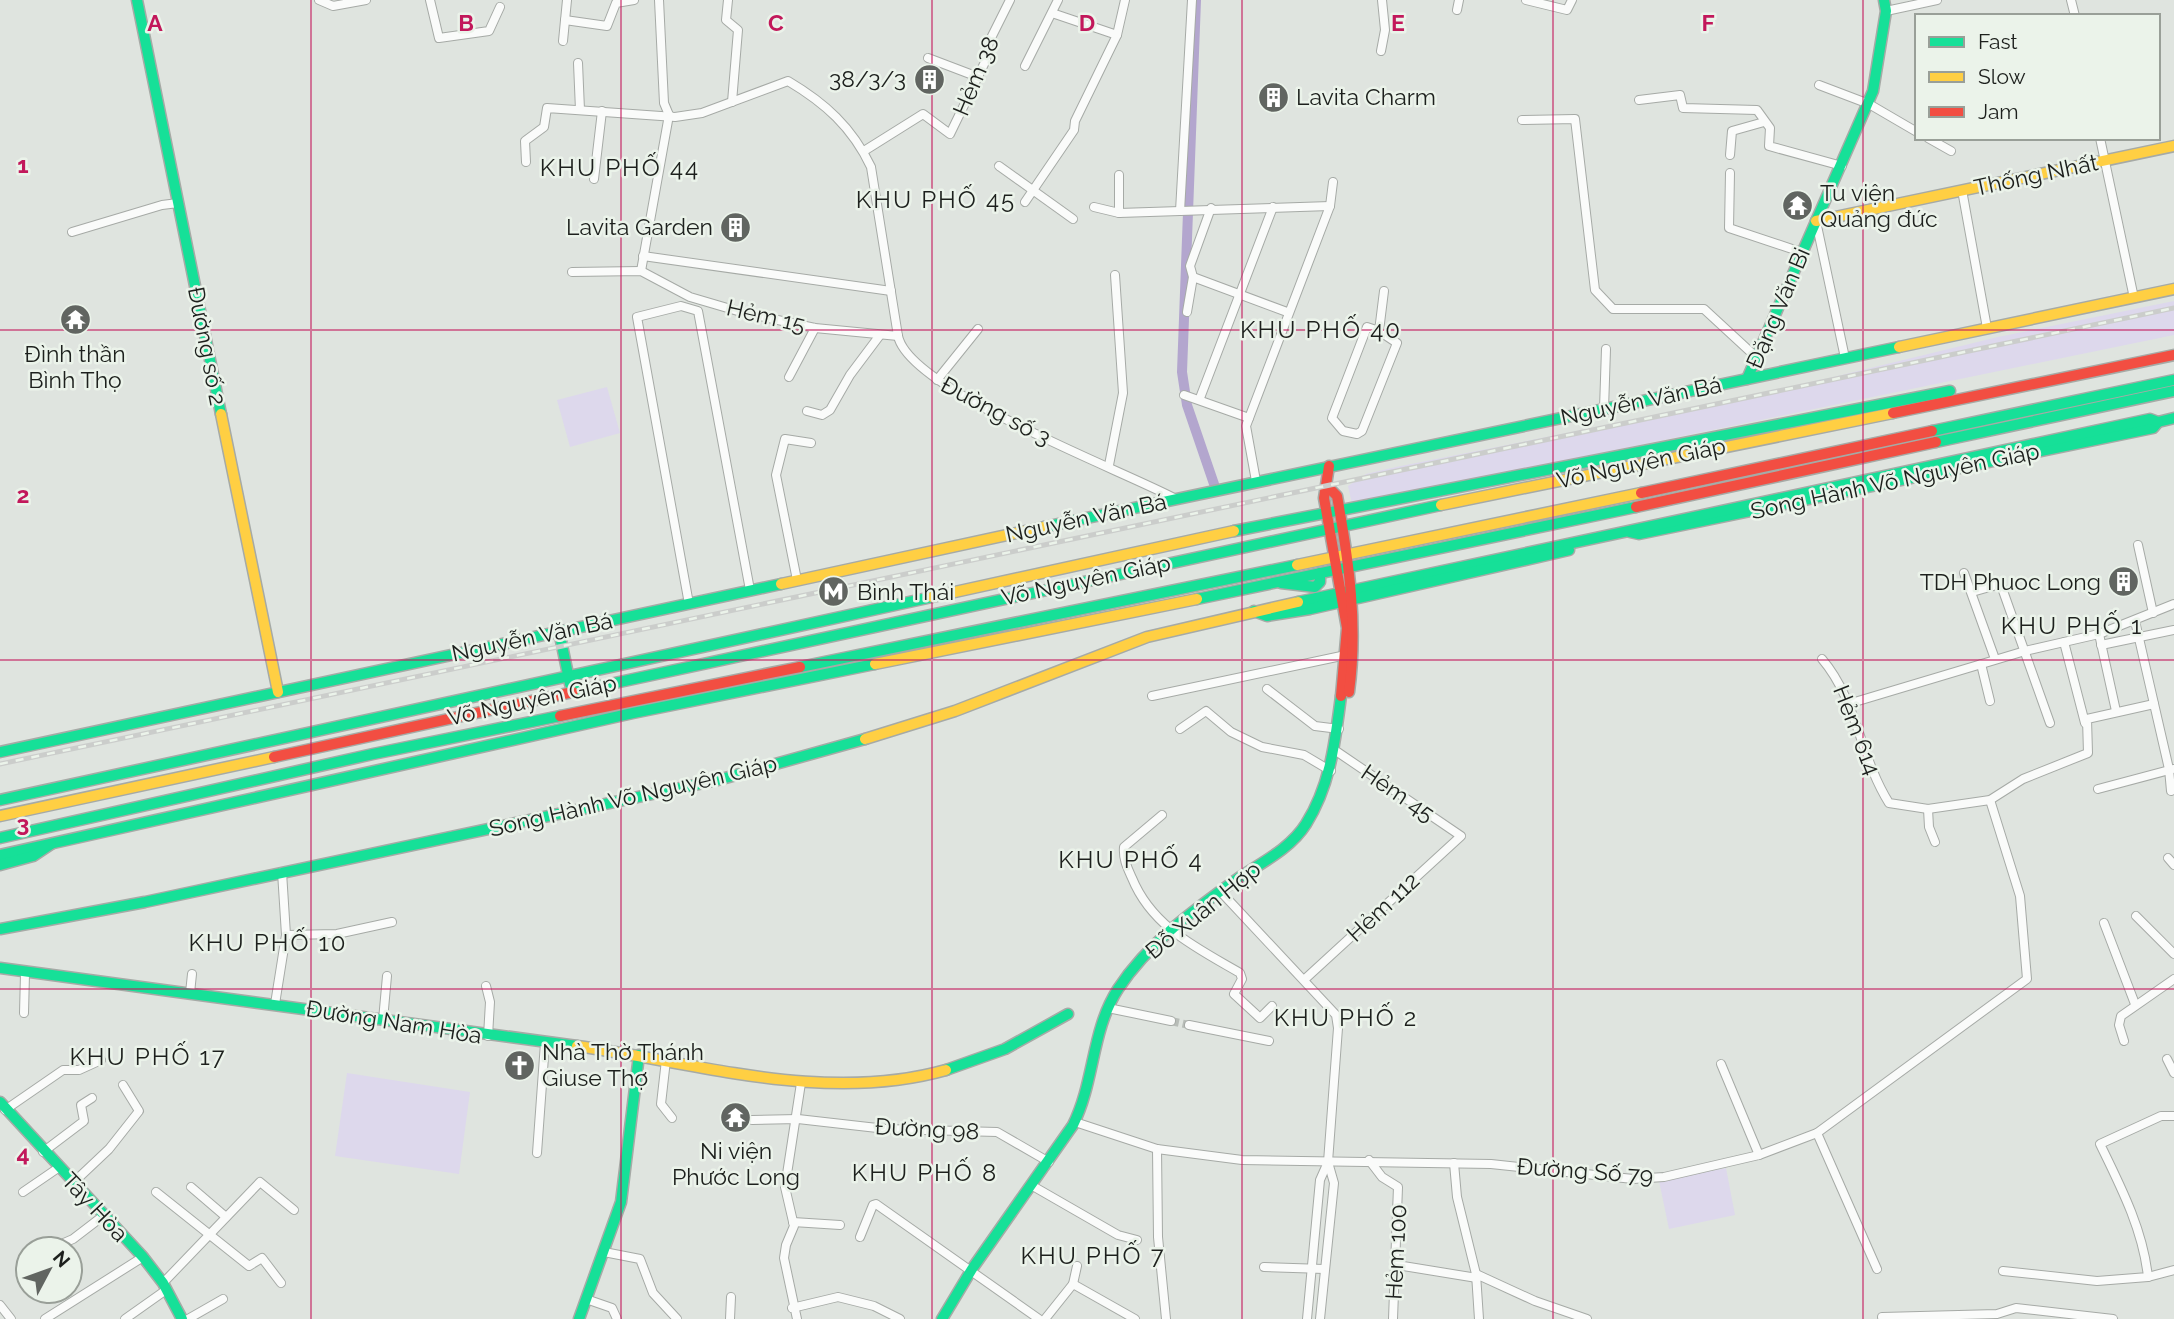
<svg xmlns="http://www.w3.org/2000/svg" width="2174" height="1319" font-family="Raleway,sans-serif">
<style>
.green{fill:#ddd8ec}
.lines{fill:none;stroke-linecap:round;stroke-linejoin:round}
.canal{stroke:#b3a6ce;stroke-width:10}
.street-tunnel{stroke:#b8bdb8;stroke-width:8;stroke-dasharray:8 4;stroke-linecap:butt}
.street-casing{stroke:#a6aaa6;stroke-width:10}
.fast-casing{stroke:#a6aaa6;stroke-width:13}
.slow-casing{stroke:#a6aaa6;stroke-width:13}
.jam-casing{stroke:#a6aaa6;stroke-width:13}
.street{stroke:#fafbfa;stroke-width:8}
.fast{stroke:#16e098;stroke-width:10}
.slow{stroke:#ffcf43;stroke-width:10}
.jam{stroke:#f24e42;stroke-width:10}
.rail-casing{stroke:#cbcdcb;stroke-width:5}
.rail{stroke:#ebf3ea;stroke-width:2.5;stroke-dasharray:8;stroke-linecap:butt}
.grid{fill:none;stroke:#c2185b;stroke-width:2;stroke-opacity:0.55}
.labels{text-anchor:middle;stroke-width:5;stroke-linejoin:round;paint-order:stroke}
.street-label{font-size:23px;fill:#1d201d;stroke:#ebf3ea}
.poi-label{font-size:23px;fill:#1d201d;stroke:#ebf3ea;text-anchor:start}
.neighbourhood-label{font-size:24px;letter-spacing:2px;fill:#1d201d;stroke:#ebf3ea}
.grid-label{font-size:23px;text-anchor:middle;font-weight:bold;fill:#c2185b;stroke:#ebf3ea;stroke-width:5;stroke-linejoin:round;paint-order:stroke}
</style>
<rect width="100%" height="100%" fill="#dfe4df"/>
<!-- green -->
<g class="green">
<path d="M2174 301V335L1352 504 1348 486 1366 474 1396 467 1764 394 1998 337Z"/>
<path d="M607 387 620 433 570 447 557 400Z"/>
<path d="M347 1073 470 1092 459 1174 335 1156Z"/>
<path d="M1726 1168 1735 1215 1669 1229 1659 1181Z"/>
</g>
<g class="lines">
<!-- canal -->
<path class="canal" d="M1196 0 1182 372 1187 405 1214 484"/>
<!-- street-tunnel -->
<path class="street-tunnel" d="M1171 1021 1189 1025"/>
<defs>
<g id="street">
<path d="M319 0 333 6 366 0"/>
<path d="M430 0 439 38 489 31 500 7"/>
<path d="M659 0 664 103 669 115"/>
<path d="M728 0 726 20 738 30 732 102"/>
<path d="M1526 0 1567 10 1572 0"/>
<path d="M2071 0 2075 16"/>
<path d="M1457 10 1459 0"/>
<path d="M1886 11 1937 0"/>
<path d="M1052 13 1117 35"/>
<path d="M565 20 607 26 616 3 634 0"/>
<path d="M563 41 567 0"/>
<path d="M1381 51 1385 30 1382 0"/>
<path d="M928 58 978 77"/>
<path d="M578 63 580 110"/>
<path d="M1025 66 1058 0"/>
<path d="M1819 85 1869 104 1917 132"/>
<path d="M1639 100 1680 95 1683 108 1757 110 1770 128 1769 146 1842 166"/>
<path d="M1522 120 1575 119 1595 290 1613 309H1704L1756 357"/>
<path d="M1928 138 1951 151"/>
<path d="M2100 138 2134 298"/>
<path d="M864 151 923 114 950 134 986 60 989 42 1010 0"/>
<path d="M1730 155 1732 131 1764 122"/>
<path d="M526 162 525 141 544 127 547 108 675 117 702 113 788 81C825 103 852 127 871 167L898 336C909 390 1122 470 1176 499"/>
<path d="M999 166 1073 219"/>
<path d="M1730 173 1729 228 1801 252"/>
<path d="M1119 175V213L1330 206"/>
<path d="M594 179 602 111"/>
<path d="M1962 190 1987 328"/>
<path d="M1025 202 1074 130 1075 121 1117 35 1125 0"/>
<path d="M1094 207 1119 213"/>
<path d="M1211 208 1190 266 1193 277 1287 312"/>
<path d="M1180 211 1192 0"/>
<path d="M1816 221 1845 358"/>
<path d="M72 232 162 205 178 203"/>
<path d="M643 256 891 291"/>
<path d="M641 271 669 115"/>
<path d="M572 272 641 271 690 297 741 312 815 328 898 336"/>
<path d="M1187 312 1193 277"/>
<path d="M1367 327 1379 331 1397 343 1362 431 1357 434 1343 431 1332 418Z"/>
<path d="M1379 331 1384 291"/>
<path d="M789 377 815 328"/>
<path d="M937 380 978 329"/>
<path d="M1184 395 1249 418"/>
<path d="M1200 398 1273 207"/>
<path d="M1604 409 1606 349"/>
<path d="M807 411 822 415 830 410 850 375 880 335"/>
<path d="M1109 465 1123 393 1115 275"/>
<path d="M1256 481 1246 426 1330 206 1333 182"/>
<path d="M2138 545 2153 613"/>
<path d="M1964 573 1995 659"/>
<path d="M797 580 776 475 785 439 811 443"/>
<path d="M1972 592 1997 585 2002 588 2050 723"/>
<path d="M689 604 637 317 681 306 698 311 750 590"/>
<path d="M2135 621 2169 769 2171 791"/>
<path d="M2099 634 2116 711"/>
<path d="M2064 642 2085 723"/>
<path d="M2101 645 2174 630"/>
<path d="M1822 659C1857 700 1860 757 1889 803L1928 809 1990 800 2023 779 2088 753 2087 719 2154 704"/>
<path d="M1981 664 1990 701"/>
<path d="M1267 689 1315 726 1339 729"/>
<path d="M1152 696 1346 655"/>
<path d="M1848 704 2025 651 2099 634 2174 604"/>
<path d="M1180 729 1206 711 1231 732 1262 747 1304 755 1331 771"/>
<path d="M2098 789 2173 769"/>
<path d="M1928 809 1929 827 1935 842"/>
<path d="M1162 815 1124 847C1123 859 1127 867 1132 878 1152 927 1197 948 1240 973L1242 979 1234 994 1260 1018 1272 1006"/>
<path d="M2168 858 2174 865"/>
<path d="M1221 892 1336 1015 1338 1028 1328 1162 1320 1180 1307 1319"/>
<path d="M2136 916 2174 954"/>
<path d="M2104 923 2135 1004"/>
<path d="M286 935 337 934 392 922"/>
<path d="M1305 979 1461 836 1336 751"/>
<path d="M486 986 490 1002 488 1036"/>
<path d="M190 993 192 974"/>
<path d="M275 1004 286 935 282 872"/>
<path d="M1108 1008 1171 1021"/>
<path d="M24 1013 25 974"/>
<path d="M383 1020 387 976"/>
<path d="M1189 1025 1269 1041"/>
<path d="M2124 1041 2119 1025 2121 1016 2174 979"/>
<path d="M2167 1059 2174 1073"/>
<path d="M666 1060 661 1104 672 1118"/>
<path d="M1721 1064 1759 1155"/>
<path d="M5 1110 63 1070H79L101 1060"/>
<path d="M752 1120 798 1119 886 1129 997 1132 1049 1162"/>
<path d="M1075 1122 1157 1149 1242 1160 1491 1164 1633 1179 1664 1177 1759 1155 1817 1133 2027 979 2020 896 1990 800"/>
<path d="M1817 1133 1877 1269"/>
<path d="M1157 1149 1158 1237 1166 1319"/>
<path d="M43 1152 84 1121 81 1105 92 1098"/>
<path d="M537 1153 545 1043"/>
<path d="M1369 1160 1382 1177 1398 1187 1393 1319"/>
<path d="M1454 1163 1457 1197 1476 1274 1479 1319"/>
<path d="M73 1183 109 1149 139 1111 123 1085"/>
<path d="M1031 1185 1118 1235 1137 1240"/>
<path d="M191 1187 226 1217"/>
<path d="M23 1192 58 1168"/>
<path d="M156 1192 249 1266 262 1258 281 1283"/>
<path d="M793 1222 840 1225"/>
<path d="M860 1237 873 1205 876 1204 1039 1319"/>
<path d="M50 1249 73 1239 103 1216"/>
<path d="M604 1252 640 1259 653 1293 677 1319"/>
<path d="M1397 1265 1477 1278"/>
<path d="M1264 1267 1324 1269"/>
<path d="M2003 1271 2097 1281 2148 1277C2143 1230 2121 1187 2100 1144L2161 1116H2174"/>
<path d="M1476 1274 1535 1301 1587 1319"/>
<path d="M2148 1277 2174 1270"/>
<path d="M163 1283 260 1182 294 1210"/>
<path d="M1073 1284 1135 1319"/>
<path d="M586 1299 612 1308 617 1319"/>
<path d="M0 1305 11 1319"/>
<path d="M792 1308 838 1297 874 1306 900 1319"/>
<path d="M1882 1317 1997 1314 2016 1308 2113 1319"/>
<path d="M45 1319 143 1257"/>
<path d="M125 1319 166 1290"/>
<path d="M188 1319 223 1299"/>
<path d="M730 1319 731 1297"/>
<path d="M797 1319 784 1258 786 1245 794 1226 785 1187 801 1083"/>
<path d="M1045 1319 1073 1284 1077 1266"/>
<path d="M1320 1319 1334 1183 1328 1162"/>
</g>
<g id="fast">
<path d="M137 0 221 414"/>
<path d="M1747 379 1873 91 1886 11 1884 0"/>
<path d="M1932 431 2174 380"/>
<path d="M1936 442 2174 391"/>
<path d="M1044 527 1899 347"/>
<path d="M1234 531 1950 391"/>
<path d="M1630 532 1639 534 2153 428 2158 422 2174 418"/>
<path d="M1281 583 1315 587 1320 582V573"/>
<path d="M1197 599 1636 507"/>
<path d="M1298 602 2150 419 2158 422"/>
<path d="M1254 611 1267 616 1310 609 1569 550"/>
<path d="M559 631 570 684"/>
<path d="M800 667 1297 565"/>
<path d="M573 692 1441 505"/>
<path d="M0 752 781 584"/>
<path d="M0 800 932 597"/>
<path d="M0 838 373 754 560 716"/>
<path d="M0 855 633 713 875 664"/>
<path d="M0 865 33 856 51 844"/>
<path d="M0 929 145 902 718 780 865 739"/>
<path d="M0 968 577 1046"/>
<path d="M946 1070 1005 1049 1068 1014"/>
<path d="M0 1102 143 1257 163 1283 182 1319"/>
<path d="M579 1319 621 1202 639 1055"/>
<path d="M942 1319 972 1269 1073 1125C1095 1081 1091 1031 1118 989 1148 943 1195 909 1240 877 1263 862 1291 848 1306 824 1331 784 1335 741 1341 696"/>
</g>
<g id="slow">
<path d="M1816 221 2174 146"/>
<path d="M1899 347 2174 289"/>
<path d="M221 414 278 692"/>
<path d="M1441 505 1893 413"/>
<path d="M1297 565 1641 493"/>
<path d="M781 584 1044 527"/>
<path d="M932 597 1234 531"/>
<path d="M875 664 1197 599"/>
<path d="M865 739 955 711 1147 637 1298 602"/>
<path d="M0 816 274 757"/>
<path d="M577 1046C698 1063 825 1104 946 1070"/>
</g>
<g id="jam">
<path d="M1893 413 2174 355"/>
<path d="M1329 466 1324 498 1347 628 1341 696"/>
<path d="M1328 487 1337 496C1349 562 1358 625 1349 692"/>
<path d="M1641 493 1932 431"/>
<path d="M1636 507 1936 442"/>
<path d="M560 716 800 667"/>
<path d="M274 757 573 692"/>
</g>
</defs>
<!-- street casing -->
<use href="#street" class="street-casing"/>
<!-- fast casing -->
<use href="#fast" class="fast-casing"/>
<!-- slow casing -->
<use href="#slow" class="slow-casing"/>
<!-- jam casing -->
<use href="#jam" class="jam-casing"/>
<!-- street -->
<use href="#street" class="street"/>
<!-- fast -->
<use href="#fast" class="fast"/>
<!-- slow -->
<use href="#slow" class="slow"/>
<!-- jam -->
<use href="#jam" class="jam"/>
<defs>
<path id="rail" d="M0 764 2174 308"/>
</defs>
<!-- rail casing -->
<use href="#rail" class="rail-casing"/>
<!-- rail -->
<use href="#rail" class="rail"/>
</g>
<!-- grid -->
<path class="grid" d="M311 0V1319M621 0V1319M932 0V1319M1242 0V1319M1553 0V1319M1863 0V1319M0 330H2174M0 660H2174M0 989H2174"/>
<!-- icons -->
<defs>
<symbol id="building-disc" viewBox="-11 -11 22 22"><circle r="9.5" fill="#616561" stroke="#ebf3ea"/><path d="M-4-6H4V6H1V3H-1V6H-4ZM-2.5-4.3h1.7v1.8h-1.7ZM.8-4.3h1.7v1.8H.8ZM-2.5-1h1.7V.8h-1.7ZM.8-1h1.7V.8H.8Z" fill="#fff"/></symbol>
<symbol id="temple-disc" viewBox="-11 -11 22 22"><circle r="9.5" fill="#616561" stroke="#ebf3ea"/><path d="M0-6L5-2H3V0L6.5 2.5H4V6H1.5V3h-3V6H-4V2.5H-6.5L-3 0V-2H-5Z" fill="#fff"/></symbol>
<symbol id="metro-disc" viewBox="-11 -11 22 22"><circle r="9.5" fill="#616561" stroke="#ebf3ea"/><path d="M-5.5 5V-5H-3L0 0L3-5H5.5V5H3V-.5L0 4L-3-.5V5Z" fill="#fff"/></symbol>
<symbol id="church-disc" viewBox="-11 -11 22 22"><circle r="9.5" fill="#616561" stroke="#ebf3ea"/><path d="M-1.2-6h2.4v3.5h3.3v2.4h-3.3V6h-2.4V-.1h-3.3v-2.4h3.3Z" fill="#fff"/></symbol>
</defs>
<g fill-rule="evenodd">
<use href="#building-disc" x="912" y="62" width="35" height="35"/>
<use href="#building-disc" x="1256" y="80" width="35" height="35"/>
<use href="#temple-disc" x="1780" y="188" width="35" height="35"/>
<use href="#building-disc" x="718" y="210" width="35" height="35"/>
<use href="#temple-disc" x="58" y="302" width="35" height="35"/>
<use href="#building-disc" x="2106" y="564" width="35" height="35"/>
<use href="#metro-disc" x="816" y="574" width="35" height="35"/>
<use href="#church-disc" x="502" y="1048" width="35" height="35"/>
<use href="#temple-disc" x="718" y="1100" width="35" height="35"/>
</g>
<g class="labels">
<!-- street labels -->
<g class="street-label">
<text transform="translate(976 76) rotate(-67)" y="8">Hẻm 38</text>
<text transform="translate(2036 175) rotate(-12)" y="8">Thống Nhất</text>
<text transform="translate(1778 308) rotate(-67)" y="8">Đặng Văn Bi</text>
<text transform="translate(766 316) rotate(13)" y="8">Hẻm 15</text>
<text transform="translate(207 346) rotate(79)" y="8">Đường số 2</text>
<text transform="translate(1641 401) rotate(-12)" y="8">Nguyễn Văn Bá</text>
<text transform="translate(996 411) rotate(28)" y="8">Đường số 3</text>
<text transform="translate(1641 463) rotate(-12)" y="8">Võ Nguyên Giáp</text>
<text transform="translate(1895 481) rotate(-12)" y="8">Song Hành Võ Nguyên Giáp</text>
<text transform="translate(1086 518) rotate(-12)" y="8">Nguyễn Văn Bá</text>
<text transform="translate(1086 580) rotate(-12)" y="8">Võ Nguyên Giáp</text>
<text transform="translate(532 637) rotate(-12)" y="8">Nguyễn Văn Bá</text>
<text transform="translate(532 700) rotate(-12)" y="8">Võ Nguyên Giáp</text>
<text transform="translate(1857 730) rotate(69)" y="8">Hẻm 614</text>
<text transform="translate(1398 793) rotate(34)" y="8">Hẻm 45</text>
<text transform="translate(633 796) rotate(-13)" y="8">Song Hành Võ Nguyên Giáp</text>
<text transform="translate(1383 907) rotate(-43)" y="8">Hẻm 112</text>
<text transform="translate(1203 910) rotate(-39)" y="8">Đỗ Xuân Hợp</text>
<text transform="translate(394 1022) rotate(9)" y="8">Đường Nam Hòa</text>
<text transform="translate(927 1129) rotate(3)" y="8">Đường 98</text>
<text transform="translate(1585 1171) rotate(4)" y="8">Đường Số 79</text>
<text transform="translate(95 1207) rotate(47)" y="8">Tây Hòa</text>
<text transform="translate(1396 1252) rotate(-87)" y="8">Hẻm 100</text>
</g>
<!-- poi labels -->
<g class="poi-label">
<text x="906" y="87" text-anchor="end">38/3/3</text>
<text x="1296" y="105">Lavita Charm</text>
<text x="1820" y="201">Tu viện<tspan x="1820" dy="26">Quảng đức</tspan></text>
<text x="713" y="235" text-anchor="end">Lavita Garden</text>
<text x="75" y="362" text-anchor="middle">Đình thần<tspan x="75" dy="26">Bình Thọ</tspan></text>
<text x="2101" y="590" text-anchor="end">TDH Phuoc Long</text>
<text x="857" y="600">Bình Thái</text>
<text x="542" y="1060">Nhà Thờ Thánh<tspan x="542" dy="26">Giuse Thợ</tspan></text>
<text x="736" y="1159" text-anchor="middle">Ni viện<tspan x="736" dy="26">Phước Long</tspan></text>
</g>
<!-- neighbourhood labels -->
<g class="neighbourhood-label">
<text x="620" y="176">KHU PHỐ 44</text>
<text x="936" y="208">KHU PHỐ 45</text>
<text x="1321" y="338">KHU PHỐ 40</text>
<text x="2072" y="634">KHU PHỐ 1</text>
<text x="1131" y="868">KHU PHỐ 4</text>
<text x="268" y="951">KHU PHỐ 10</text>
<text x="1346" y="1026">KHU PHỐ 2</text>
<text x="148" y="1065">KHU PHỐ 17</text>
<text x="925" y="1181">KHU PHỐ 8</text>
<text x="1093" y="1264">KHU PHỐ 7</text>
</g>
</g>
<g class="grid-label">
<text x="155" y="31">A</text>
<text x="466" y="31">B</text>
<text x="776" y="31">C</text>
<text x="1087" y="31">D</text>
<text x="1398" y="31">E</text>
<text x="1708" y="31">F</text>
<text x="23" y="173">1</text>
<text x="23" y="503">2</text>
<text x="23" y="832">3</text>
<text x="23" y="1162">4</text>
</g>
<!-- legend -->
<rect x="1915" y="14" width="245" height="126" fill="#ebf3ea" stroke="#999f98" stroke-width="2"/>
<rect x="1929" y="37" width="35" height="10" fill="#16e098" stroke="#999f98" stroke-width="2"/>
<text x="1978" y="49" font-size="21" fill="#1d201d">Fast</text>
<rect x="1929" y="72" width="35" height="10" fill="#ffcf43" stroke="#999f98" stroke-width="2"/>
<text x="1978" y="84" font-size="21" fill="#1d201d">Slow</text>
<rect x="1929" y="107" width="35" height="10" fill="#f24e42" stroke="#999f98" stroke-width="2"/>
<text x="1978" y="119" font-size="21" fill="#1d201d">Jam</text>
<!-- north arrow -->
<g transform="translate(49 1270) rotate(49)"><circle r="33" fill="#ebf3ea" stroke="#999f98" stroke-width="2"/>
<path d="M0-5L12 26L0 18L-12 26Z" fill="#616561"/>
<text y="-10" font-size="19" font-weight="bold" text-anchor="middle" fill="#1d201d">N</text>
</g>
</svg>
